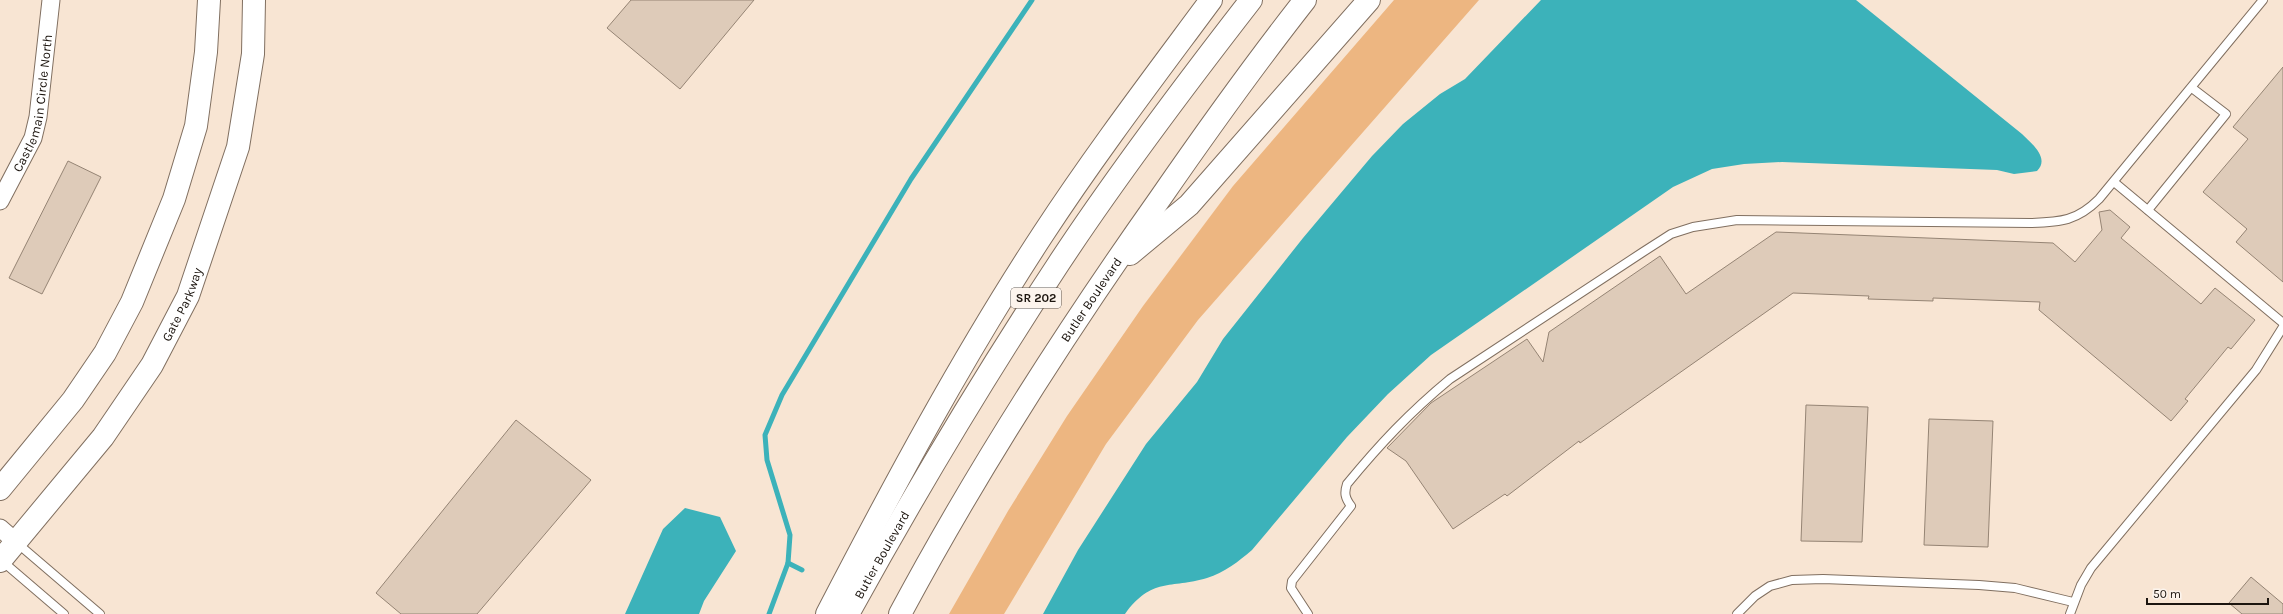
<svg xmlns="http://www.w3.org/2000/svg" width="2283" height="614" font-family="Karla,sans-serif">
<style>
.green{fill:#edb681}
.water{fill:#3cb2ba}
.lines{fill:none;stroke-linecap:round;stroke-linejoin:round}
.stream{stroke:#3cb2ba;stroke-width:5}
.building{fill:#decbb9;stroke:#958474}
.lane-casing{stroke:#806f60;stroke-width:10}
.street-casing{stroke:#806f60;stroke-width:19}
.secondary-casing{stroke:#806f60;stroke-width:24}
.highway-casing{stroke:#806f60;stroke-width:24}
.lane{stroke:#fff;stroke-width:8}
.street{stroke:#fff;stroke-width:17}
.secondary{stroke:#fff;stroke-width:22}
.highway{stroke:#fff;stroke-width:22}
.labels{text-anchor:middle;stroke-width:3;stroke-linejoin:round;paint-order:stroke}
.shield{fill:#fcf4ed;stroke:#5f5852;stroke-width:1}
.shield-label{font-size:12px;font-weight:bold;fill:#1c150f}
.street-label{font-size:13px;fill:#1c150f;stroke:#fcf4ed}
</style>
<rect width="100%" height="100%" fill="#f8e5d3"/>
<!-- green -->
<path class="green" d="M1394 0H1479L1198 320 1106 444 1004 614H949L1008 511 1067 416 1143 306 1233 186Z"/>
<!-- water -->
<g class="water">
<path d="M1541 0H1856L2022 134C2032 144 2050 158 2037 171L2014 174 1997 170 1782 162 1744 164 1712 169 1673 187 1431 355 1388 394 1347 437 1252 550C1239 561 1224 573 1207 578 1170 589 1152 577 1125 614H1043L1078 550 1146 444 1197 382 1223 339 1303 238 1372 156 1403 124 1440 94 1465 79Z"/>
<path d="M685 508 720 517 736 551 704 601 699 614H625L663 529Z"/>
</g>
<g class="lines">
<!-- stream -->
<g class="stream">
<path d="M788 563 802 570"/>
<path d="M769 614 788 563 790 535 767 460 765 435 782 395 911 179 1032 0"/>
</g>
</g>
<!-- building -->
<g class="building">
<path d="M631 0H754L680 89 607 28Z"/>
<path d="M2283 67V282L2236 242 2247 229 2203 192 2248 139 2233 127Z"/>
<path d="M68 161 101 177 42 294 9 278Z"/>
<path d="M2110 210 2130 227 2121 238 2201 304 2215 288 2255 320 2231 349 2228 347 2185 399 2188 401 2171 421 2039 310 2040 302 1933 298V301L1868 299 1869 296 1793 293 1580 443 1579 441 1507 496 1505 494 1453 529 1406 461 1387 448 1431 403 1527 339 1543 362 1549 332 1660 256 1686 294 1776 232 2053 243 2075 262 2102 230 2099 212Z"/>
<path d="M1806 405 1868 407 1862 542 1801 541Z"/>
<path d="M1929 419 1993 421 1988 547 1924 545Z"/>
<path d="M516 420 591 480 477 614H401L376 593Z"/>
<path d="M2251 577 2283 604V614H2242L2229 603Z"/>
</g>
<g class="lines">
<defs>
<g id="lane">
<path d="M2114 182 2283 323"/>
<path d="M2148 210 2226 114 2192 88"/>
<path d="M17 543 100 614"/>
<path d="M1 560 64 614"/>
<path d="M1308 614 1291 588 1292 581 1351 506C1345 498 1344 493 1347 484 1380 444 1409 413 1450 379L1643 252 1671 234 1693 227 1737 220 2031 223C2061 222 2077 221 2099 199L2263 0"/>
<path d="M1737 614 1755 596 1770 586 1792 580 1823 579 1979 585 2015 588 2073 602"/>
<path d="M2070 614 2081 585 2091 568 2256 370 2283 327"/>
</g>
<g id="street">
<path id="s1" d="M0 201 33 138 38 117 51 0"/>
<path d="M0 528 16 542"/>
</g>
<g id="secondary">
<path d="M0 489 73 400 105 353 132 302 174 199 196 126 206 52 209 0"/>
<path id="s2" d="M0 561 103 437 152 365 188 296 238 147 253 54 254 0"/>
</g>
<g id="highway">
<path d="M1130 254 1189 205 1369 0"/>
<path d="M827 614C894 485 963 356 1043 234 1096 153 1154 77 1211 0"/>
<path id="s3" d="M848 614C914 494 984 377 1059 263 1119 172 1185 85 1251 0"/>
<path id="s4" d="M900 614C977 470 1065 333 1159 200 1206 132 1254 65 1305 0"/>
</g>
</defs>
<!-- lane casing -->
<use href="#lane" class="lane-casing"/>
<!-- street casing -->
<use href="#street" class="street-casing"/>
<!-- secondary casing -->
<use href="#secondary" class="secondary-casing"/>
<!-- highway casing -->
<use href="#highway" class="highway-casing"/>
<!-- lane -->
<use href="#lane" class="lane"/>
<!-- street -->
<use href="#street" class="street"/>
<!-- secondary -->
<use href="#secondary" class="secondary"/>
<!-- highway -->
<use href="#highway" class="highway"/>
</g>
<g class="labels">
<!-- shield labels -->
<rect class="shield" x="1011" y="288" width="50" height="20" rx="3"/>
<g class="shield-label">
<text x="1036" y="302">SR 202</text>
</g>
<!-- street labels -->
<g class="street-label">
<text dy="5" stroke="none"><textPath href="#s1" startOffset="105">Castlemain Circle North</textPath></text>
<text dy="5" stroke="none"><textPath href="#s4" startOffset="368">Butler Boulevard</textPath></text>
<text dy="5" stroke="none"><textPath href="#s2" startOffset="316">Gate Parkway</textPath></text>
<text dy="5" stroke="none"><textPath href="#s3" startOffset="68">Butler Boulevard</textPath></text>
</g>
</g>
<!-- scale -->
<path d="M2147 598v6h121v-6" fill="none" stroke="#1c150f" stroke-width="2"/>
<text x="2153" y="598" font-size="12" fill="#1c150f" stroke="#fcf4ed" stroke-width="3" paint-order="stroke">50 m</text>
</svg>
